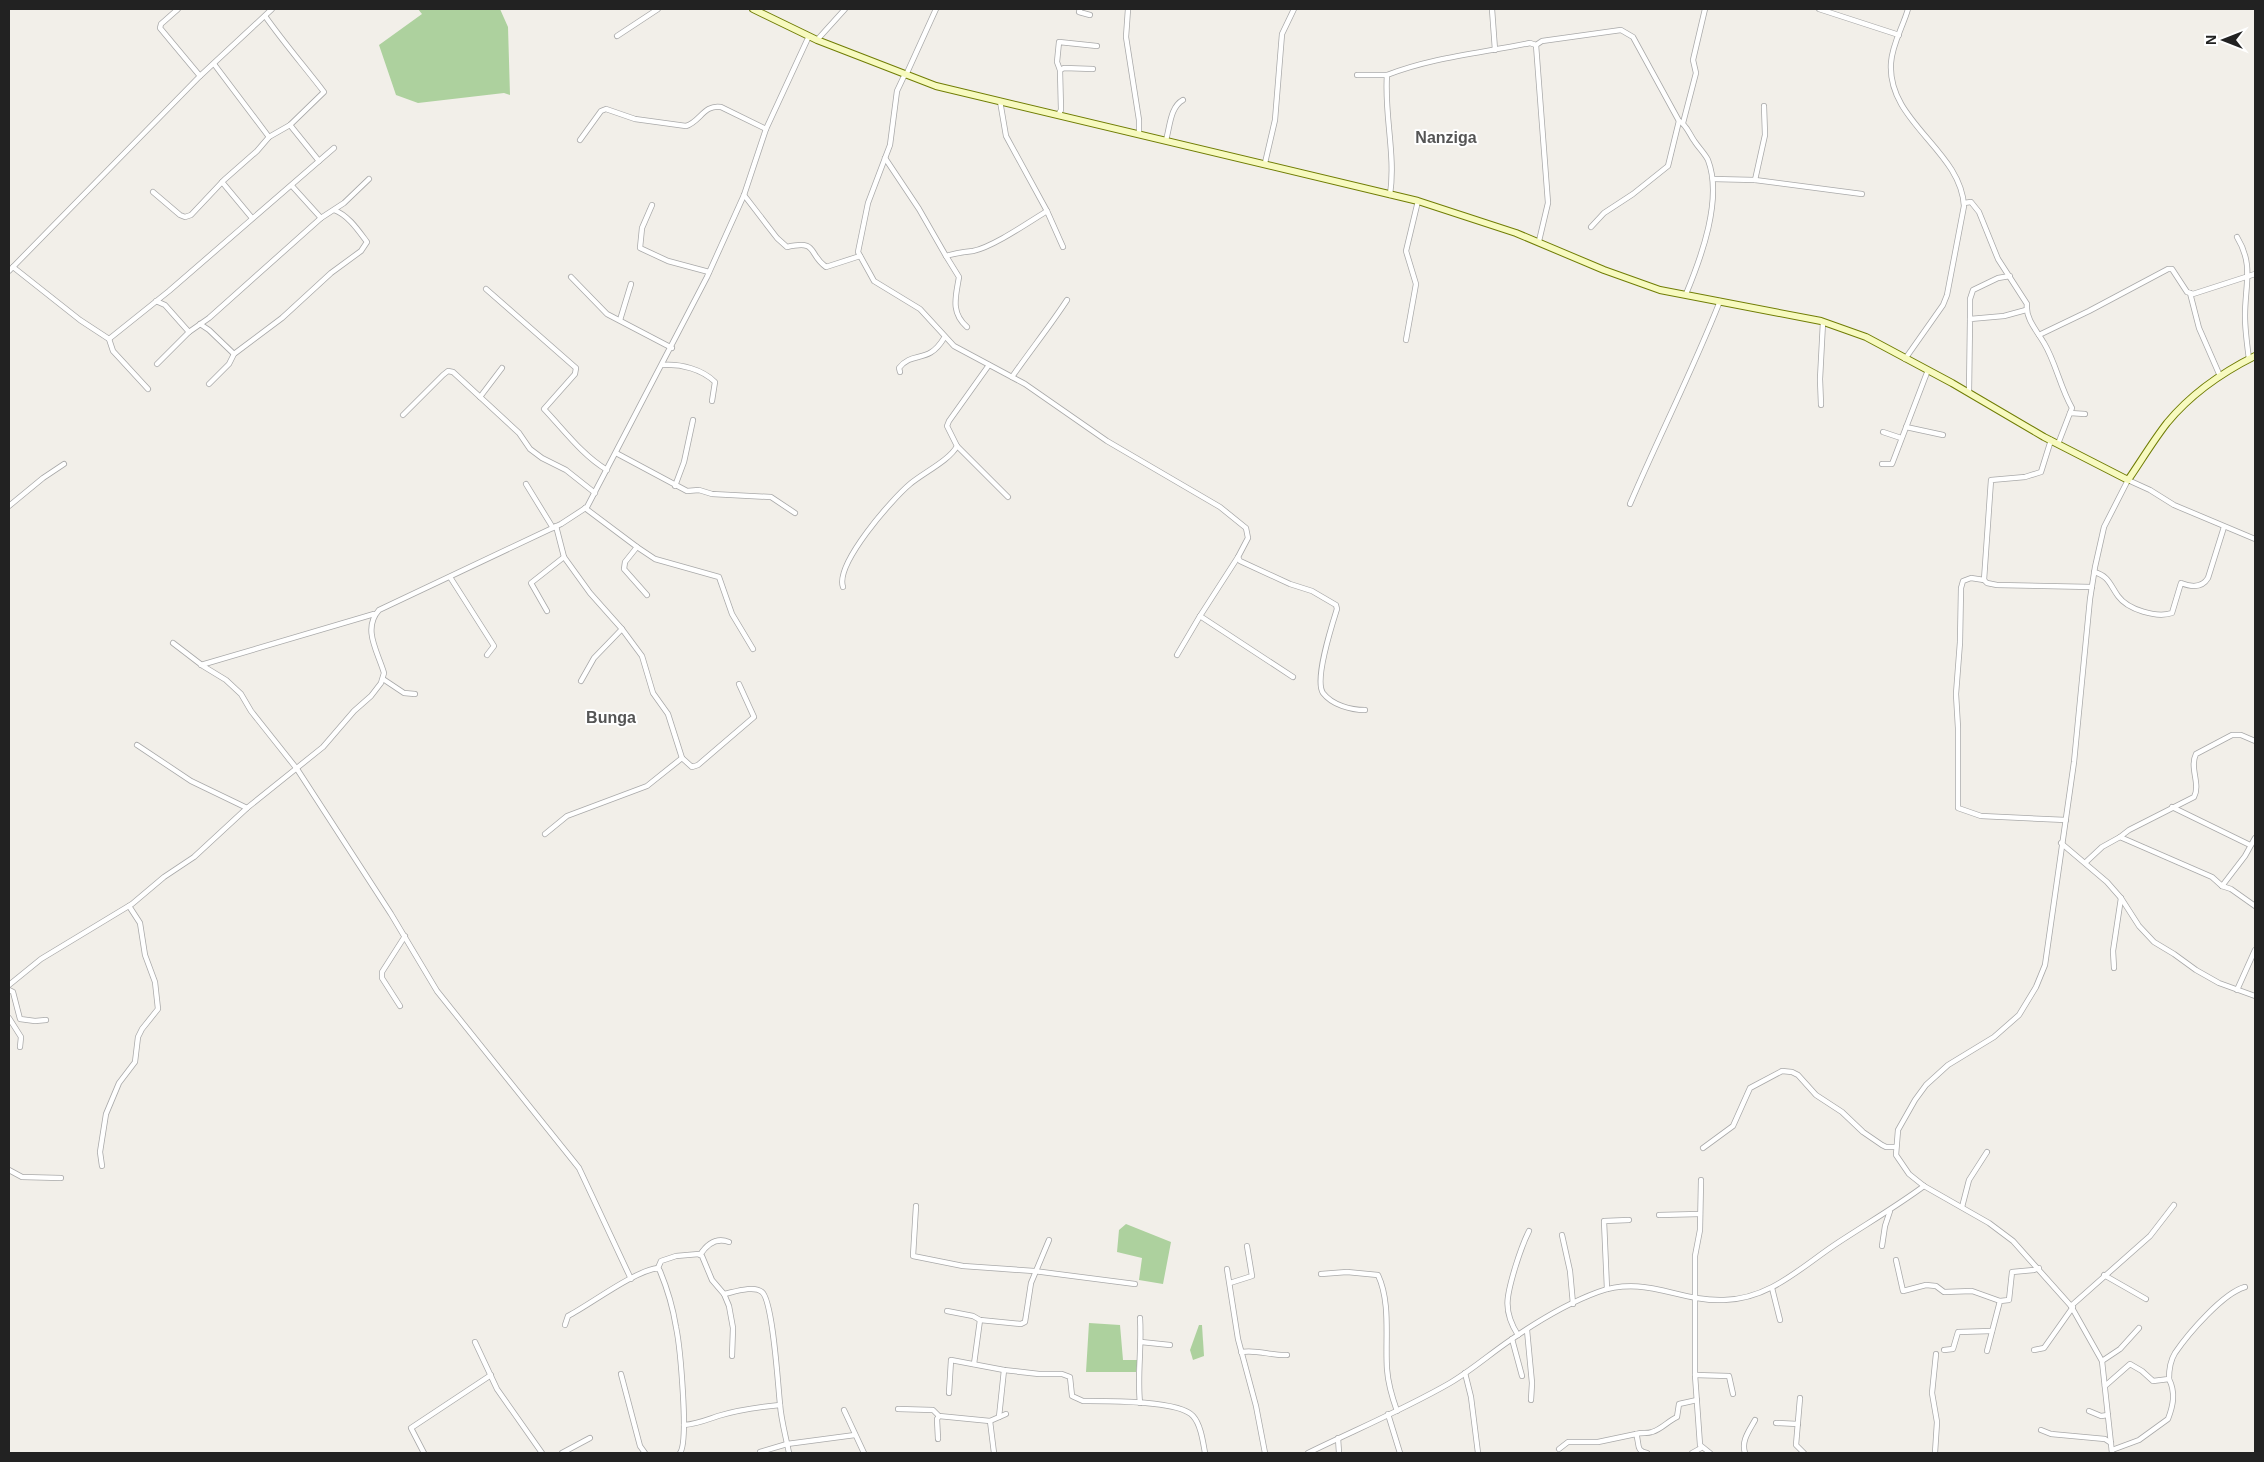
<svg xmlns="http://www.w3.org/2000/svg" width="2264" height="1462" font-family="Helvetica,sans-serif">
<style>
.forest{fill:#add19e}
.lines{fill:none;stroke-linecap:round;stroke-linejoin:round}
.street-casing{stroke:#a9a9a9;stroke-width:6}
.secondary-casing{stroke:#707d05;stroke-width:8}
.street{stroke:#fff;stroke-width:4.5}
.secondary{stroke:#f7fabf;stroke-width:6}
.labels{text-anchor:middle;stroke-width:4;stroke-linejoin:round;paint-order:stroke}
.quarter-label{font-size:16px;font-weight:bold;fill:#555;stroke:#fff}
</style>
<rect width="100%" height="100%" fill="#f2efe9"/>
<!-- forest -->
<g class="forest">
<path d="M418 9H500L508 27 510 95 504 93 418 103 396 95 379 45 422 14Z"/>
<path d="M1126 1224 1171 1242 1163 1284 1139 1280 1142 1258 1117 1252 1119 1230Z"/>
<path d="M1089 1323 1120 1325 1123 1360H1138L1136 1372H1086Z"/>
<path d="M1199 1325H1202L1204 1356 1193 1360 1190 1350Z"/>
</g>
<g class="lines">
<defs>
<g id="street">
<path d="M178 9 161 24 160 28 200 76"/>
<path d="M1080 9 1079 12 1090 15"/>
<path d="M1128 9 1126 37 1139 120V134"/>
<path d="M1492 9 1495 50"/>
<path d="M1819 9 1899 35"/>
<path d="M617 36 658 9"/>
<path d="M817 40 845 9"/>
<path d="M1536 45 1548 203 1539 241"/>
<path d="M214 64 269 137"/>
<path d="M1060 70 1064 68 1093 69"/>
<path d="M905 74 897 91 890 145 868 203 858 252 874 281 920 309 954 346 1025 384 1107 441 1220 507 1246 528 1248 538 1238 557 1240 561 1290 584 1312 591 1336 605 1337 609C1332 625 1314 680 1323 693 1332 705 1351 710 1365 710"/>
<path d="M906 75 936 9"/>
<path d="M1357 75H1387"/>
<path d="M1000 101 1006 136 1047 211 1063 247"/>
<path d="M1058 115 1061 110 1060 70 1057 62 1059 42 1097 46"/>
<path d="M1683 123 1696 73 1693 60 1705 9"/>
<path d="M290 125 319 161"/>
<path d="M580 140 601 111 606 109 635 119 686 126C700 122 704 104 721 107L766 129"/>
<path d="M1166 140C1170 127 1170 107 1183 100"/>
<path d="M885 158 919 209 946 256C955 253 964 252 973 251 993 247 1029 222 1047 211"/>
<path d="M1265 163 1275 120 1282 34 1294 9"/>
<path d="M1713 179 1755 180 1765 135 1764 106"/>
<path d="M1755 180 1862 194"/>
<path d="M222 182 252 218"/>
<path d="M292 186 321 218"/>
<path d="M153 192 180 215 185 217 191 215 224 180 257 151 269 137 290 125 324 92C304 66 284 43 265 16"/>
<path d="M744 195 777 238 787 247C819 240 807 253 826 267L860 256"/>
<path d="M1390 195C1396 155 1384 115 1387 75 1433 57 1482 53 1530 43L1536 45 1542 41 1621 30 1633 37 1679 121C1687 125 1689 134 1695 142 1699 148 1705 154 1708 160 1723 199 1701 258 1686 294"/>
<path d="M1964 203 1971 202 1979 212 1998 259 2027 304C2025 318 2037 331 2044 343 2056 363 2060 387 2072 408L2070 413"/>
<path d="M652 205 642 228 640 248 668 261 709 272"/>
<path d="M1591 227 1604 213 1633 194 1668 166 1679 121"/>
<path d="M2237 237C2254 265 2245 284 2245 316 2245 330 2247 344 2249 359"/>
<path d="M946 256 959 277C956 296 950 312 967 327"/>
<path d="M13 267 80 320 109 339 113 351 148 389"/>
<path d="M9 271 200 76 272 9"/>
<path d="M571 277 607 314 672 348"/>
<path d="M486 289 576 368 575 374 544 409C564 430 582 455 607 470"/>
<path d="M2190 293 2199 328 2220 376"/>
<path d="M156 301 165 305 189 332"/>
<path d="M1970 319V299L1973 290 1998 278 2010 276"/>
<path d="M620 320 631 284"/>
<path d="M200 324 209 330 234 354"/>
<path d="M2039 335 2089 311 2168 269H2172L2187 292 2193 294 2255 274"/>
<path d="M109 339 169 291 334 148"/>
<path d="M1406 340 1416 284 1406 251 1418 201"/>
<path d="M1905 359 1943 305 1947 295 1964 206C1961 150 1887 122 1891 63 1892 44 1903 27 1908 9"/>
<path d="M157 364 189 332 209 318 321 218 344 203 369 179"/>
<path d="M663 365C681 364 702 369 715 382L712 401"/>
<path d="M900 372 899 368C913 350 928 365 944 338"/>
<path d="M1012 377C1030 351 1050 326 1067 300"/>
<path d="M209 384 229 364 234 354 282 318 331 273 361 251 367 242C358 230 348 215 334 210"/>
<path d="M1969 393 1970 319 2004 316 2026 310"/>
<path d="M480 397 502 368"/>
<path d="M1821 405 1820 379 1823 322"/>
<path d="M403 415 443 375 448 371 453 372 519 433 530 449 542 458 566 470 595 493"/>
<path d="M1906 427 1943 435"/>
<path d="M1883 432 1901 438"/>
<path d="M2058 444 2070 413 2085 414"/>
<path d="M957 446 1008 497"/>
<path d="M616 453 687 491 699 490 712 494 771 497 795 513"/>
<path d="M1882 464H1892L1928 370"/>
<path d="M526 484 553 528"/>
<path d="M675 486 684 462 693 420"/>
<path d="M1630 504C1659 436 1693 370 1720 301"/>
<path d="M9 506 43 478 64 464"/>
<path d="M585 508 637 547 655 559 719 577 732 614 753 649"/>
<path d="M637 547 625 562 624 569 647 595"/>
<path d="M564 557 590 593 622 629 642 656 653 693 668 714 682 758 692 767 698 765 754 717 739 684"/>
<path d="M1238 557 1200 616 1293 677"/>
<path d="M2094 572C2109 576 2110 585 2118 596 2128 610 2157 618 2172 613L2181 583C2191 587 2202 588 2208 578L2224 527"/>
<path d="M450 577 494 646 487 655"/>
<path d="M1984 580 1991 480 2025 477 2041 472 2051 440"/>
<path d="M843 587C835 564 892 499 910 484 923 473 950 460 957 446L947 426 949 421 989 365"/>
<path d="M547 611 531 583 564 557 556 526"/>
<path d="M173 643 203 666 226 680 241 694 251 711 297 769 391 914 437 991 579 1168 631 1279"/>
<path d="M1177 655 1200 616"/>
<path d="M201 665 374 614"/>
<path d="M383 679 404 693 415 694"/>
<path d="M581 681 594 658 622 629"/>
<path d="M137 745 191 781 247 808"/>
<path d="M2172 807 2250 845"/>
<path d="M2066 820 1981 816 1958 808V728L1956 694 1960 642 1961 588 1963 581 1971 578 1984 580 1987 583 1997 585 2092 587"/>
<path d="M545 834 567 816 647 786 682 758"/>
<path d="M2120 837 2129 830 2194 797C2201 784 2189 768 2196 754L2232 735H2241L2255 741"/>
<path d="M2255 838 2245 856 2222 886 2231 889 2255 906"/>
<path d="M2061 843 2107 882 2121 898 2139 926 2154 942 2174 954 2196 970 2219 983 2255 996"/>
<path d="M2086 862 2102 847 2120 837 2212 877 2222 886"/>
<path d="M2114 968 2113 951 2121 898"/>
<path d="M9 985 41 959 132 904 164 877 194 857 247 808 323 747 354 711 371 696 381 683 384 673C378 652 362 629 379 610L561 524 587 507 707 277 744 195 766 129 809 36"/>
<path d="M9 990 13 992 20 1019 35 1021 46 1020"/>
<path d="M2237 990 2255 950"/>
<path d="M400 1006 382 978V972L405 936"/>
<path d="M9 1018 21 1037 20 1047"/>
<path d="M1703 1148 1733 1126 1750 1088 1782 1071 1792 1072 1798 1075 1816 1095 1842 1112 1863 1132 1882 1145 1886 1147H1896"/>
<path d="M102 1166 100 1152 106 1114 119 1083 135 1062 138 1037 142 1029 158 1009 155 982 145 955 140 923 129 906"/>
<path d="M9 1170 22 1177 61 1178"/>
<path d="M1701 1180 1700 1230 1695 1256V1375L1700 1445 1710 1453"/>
<path d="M916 1206 913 1256 963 1266 1034 1271 1135 1284"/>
<path d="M1962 1207 1969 1180 1987 1152"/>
<path d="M1659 1215 1700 1214"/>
<path d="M1562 1235 1570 1271 1573 1304"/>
<path d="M1882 1246 1885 1226 1890 1211"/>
<path d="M700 1255C707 1244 716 1237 729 1242"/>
<path d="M1896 1260 1903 1291 1926 1285 1936 1286 1944 1292 1972 1291 2000 1301"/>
<path d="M658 1268 661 1261 676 1256 699 1254 702 1256 712 1280 724 1294 729 1306 733 1328 732 1356"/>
<path d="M1227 1269 1238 1339 1256 1406 1265 1453"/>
<path d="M1321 1274 1347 1272 1378 1275C1391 1303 1385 1339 1387 1369 1388 1383 1392 1397 1397 1411"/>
<path d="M2104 1275 2146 1299"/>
<path d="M1230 1283 1252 1276 1247 1246"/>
<path d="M1772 1288 1780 1320"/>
<path d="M1607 1289 1604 1221 1629 1220"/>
<path d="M724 1294C734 1292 754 1285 762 1292 773 1301 778 1386 780 1404 781 1420 786 1437 789 1453"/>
<path d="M2071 1306 2150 1236 2174 1205"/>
<path d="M947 1311 973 1316 980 1320 1021 1324 1025 1322 1031 1283 1049 1240"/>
<path d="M565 1325 568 1316C591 1304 634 1271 658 1268L660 1271C667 1288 673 1308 676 1327 680 1346 689 1441 680 1453"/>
<path d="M1527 1330 1532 1383 1531 1400"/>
<path d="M1518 1335C1502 1310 1507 1295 1515 1268 1519 1255 1523 1243 1529 1231"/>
<path d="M1512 1339 1522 1376"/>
<path d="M475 1342 497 1389 542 1453"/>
<path d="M1141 1342 1170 1345"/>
<path d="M1944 1350 1953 1349 1958 1332 1992 1331"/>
<path d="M2034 1350 2044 1348 2073 1307"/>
<path d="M1987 1351 2000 1301 2009 1300 2012 1272 2034 1270 2039 1268"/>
<path d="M1241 1352C1257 1349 1271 1356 1287 1355"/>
<path d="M2102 1361 2120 1349 2139 1328"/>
<path d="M974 1364 980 1320"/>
<path d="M1465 1373 1471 1397 1478 1453"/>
<path d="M621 1374 640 1446 645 1453"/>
<path d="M1695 1375 1729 1376 1733 1394"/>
<path d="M2105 1386 2130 1364 2142 1371 2153 1381 2169 1379C2169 1370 2170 1361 2175 1353 2188 1334 2223 1293 2245 1287"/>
<path d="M949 1393 951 1360 1004 1370 1039 1374H1062L1070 1377 1072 1396 1083 1401C1105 1401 1179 1400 1193 1416 1201 1425 1203 1442 1205 1453"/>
<path d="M1800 1398 1796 1445 1804 1453"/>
<path d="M1140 1403C1137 1375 1142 1347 1140 1318"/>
<path d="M898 1409 933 1410 939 1416 990 1421 1006 1414"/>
<path d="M844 1410 864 1453"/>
<path d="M2089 1411 2101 1416 2108 1415"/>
<path d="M1388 1414 1400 1453"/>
<path d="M999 1417 1004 1370"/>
<path d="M990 1421 994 1453"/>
<path d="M1776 1423 1798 1424"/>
<path d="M684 1425C697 1424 706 1420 718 1416 738 1410 759 1407 780 1405"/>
<path d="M2041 1430 2051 1434 2105 1439 2111 1443"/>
<path d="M1338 1438 1339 1453"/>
<path d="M938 1439 937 1419 939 1416"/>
<path d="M1559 1449 1568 1442H1598L1636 1434"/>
<path d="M2112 1450 2139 1440 2168 1419C2173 1406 2176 1393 2169 1379"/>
<path d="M760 1452 787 1444 855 1435"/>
<path d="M424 1453 411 1428 491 1375"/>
<path d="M562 1453 590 1438"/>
<path d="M1308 1453C1355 1430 1405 1409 1450 1383 1472 1370 1491 1353 1512 1339 1538 1321 1568 1303 1598 1292 1646 1275 1679 1302 1724 1300 1771 1299 1802 1266 1839 1242 1868 1223 1897 1206 1924 1186"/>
<path d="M1647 1453C1635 1451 1640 1443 1636 1434 1642 1432 1647 1434 1652 1432 1662 1429 1668 1421 1677 1417L1679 1404 1697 1400"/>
<path d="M1692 1453 1701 1448"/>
<path d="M1745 1453C1741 1441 1749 1431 1755 1420"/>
<path d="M1935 1453 1937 1422 1932 1393 1936 1354"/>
<path d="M2112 1453 2102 1361 2071 1306 2013 1241 1989 1223 1924 1186 1909 1174 1896 1155 1898 1130 1915 1100 1926 1085 1948 1065 1994 1037 2019 1015 2036 987 2045 965 2074 762 2090 599 2095 567 2104 527 2128 480 2150 490 2174 505 2255 539"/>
</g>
<path id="secondary" d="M753 9 817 40 936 86 1418 201 1516 233 1604 270 1660 290 1821 321 1866 337 1952 383 2044 437 2128 480C2141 461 2153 441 2167 423 2190 395 2223 372 2255 356"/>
</defs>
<!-- street casing -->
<use href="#street" class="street-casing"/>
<!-- secondary casing -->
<use href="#secondary" class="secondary-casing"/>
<!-- street -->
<use href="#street" class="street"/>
<!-- secondary -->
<use href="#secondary" class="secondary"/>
</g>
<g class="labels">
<!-- quarter labels -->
<g class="quarter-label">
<text x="1446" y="143">Nanziga</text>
<text x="611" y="723">Bunga</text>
</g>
</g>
<!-- border -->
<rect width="2264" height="1462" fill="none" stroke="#222222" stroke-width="20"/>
<!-- north arrow -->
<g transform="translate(2224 40) rotate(270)" stroke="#ffffff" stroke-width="4" paint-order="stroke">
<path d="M0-4L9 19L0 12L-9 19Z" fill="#222222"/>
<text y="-8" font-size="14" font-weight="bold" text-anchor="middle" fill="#222222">N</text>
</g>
</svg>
